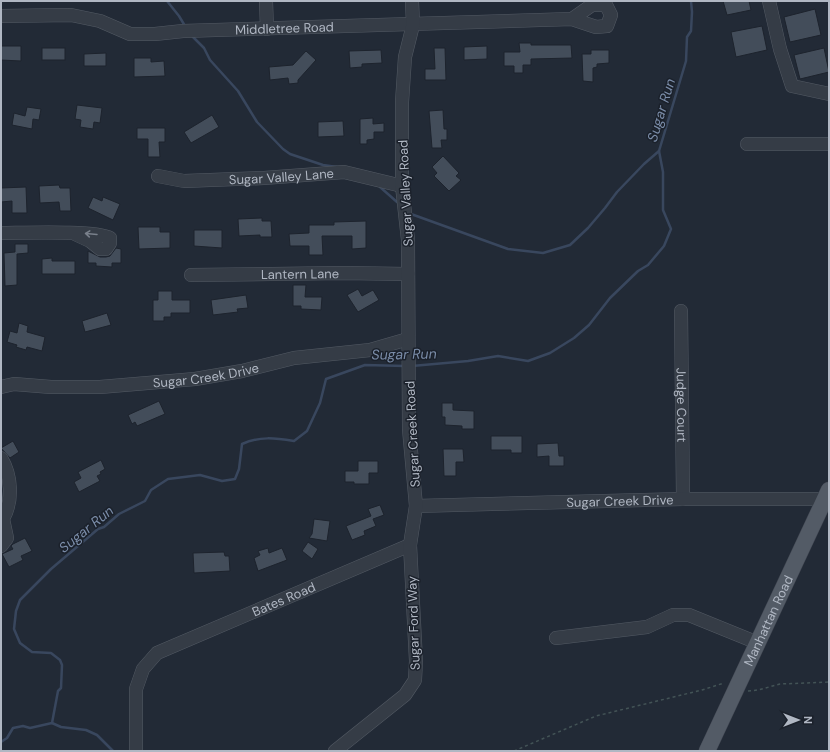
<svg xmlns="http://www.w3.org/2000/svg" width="830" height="752" font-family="'DM Sans',sans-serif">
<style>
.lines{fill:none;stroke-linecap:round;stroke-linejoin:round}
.stream{stroke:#39475e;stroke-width:2.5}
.building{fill:#434d5a;stroke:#1d232d}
.minor-casing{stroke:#535a64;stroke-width:14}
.major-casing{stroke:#3f4550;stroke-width:17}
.path{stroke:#435356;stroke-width:1.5;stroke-dasharray:3 3;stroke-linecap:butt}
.minor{stroke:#353c46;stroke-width:13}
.major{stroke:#535b66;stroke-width:16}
.oneway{stroke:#79808b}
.labels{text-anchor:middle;stroke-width:3;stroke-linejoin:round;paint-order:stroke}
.street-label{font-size:13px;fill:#b0b7c3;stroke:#1b212b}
.water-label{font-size:14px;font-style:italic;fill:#7b8da9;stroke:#1b212b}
</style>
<rect width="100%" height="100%" fill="#222a36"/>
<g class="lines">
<!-- stream -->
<g class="stream">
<path d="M167 1 179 16 185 26"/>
<path d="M193 37 204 48 210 60 238 91 257 122 283 149 290 154 323 165 337 167"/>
<path d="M380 187 397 202"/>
<path d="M411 214 508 249 543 253 570 245 588 228 605 208 617 192 644 164 659 151"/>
<path d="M412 366 468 361 498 356 528 361 550 353 574 338 589 325 610 298 638 271 648 265 664 246 671 229 663 210V172L659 151 686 61 687 37 691 31 692 12 691 1"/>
<path d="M52 723 58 691 61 688 62 665 60 660 51 653 32 652 20 643 14 629 16 611 20 600 51 569 98 529 104 527 119 514 145 501 151 490 168 479 200 475 222 481 235 479 239 469 242 444C260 436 275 438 294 441L307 431 320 403 326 379 365 365 405 366"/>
<path d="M52 723 61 727 86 730 97 735 113 751"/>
<path d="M1 742 7 738 13 728 23 726 30 728 52 723"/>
</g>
</g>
<!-- building -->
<g class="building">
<path d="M723 1H749L751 10 727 15Z"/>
<path d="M815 9 821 35 790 42 784 17Z"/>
<path d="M762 26 767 50 736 57 731 32Z"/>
<path d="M519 43H531V45H571L572 58 531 59V65H523V73H514V66H504V52H520Z"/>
<path d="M1 46H21V61L1 60Z"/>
<path d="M487 46V59L464 60V47Z"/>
<rect x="42" y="48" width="23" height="12"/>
<path d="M434 48H445L446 80H425V69H435Z"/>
<path d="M824 48 829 72 800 79 794 55Z"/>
<path d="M381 50 382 63 362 64V67L350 68 349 51Z"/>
<path d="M591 50H609V63L597 64V67L593 68V82L583 81 582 54H591Z"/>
<path d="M306 51 316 60 298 80V83L289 84 288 78 270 80 269 67 293 65Z"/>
<path d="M106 53V66H84V54Z"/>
<path d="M134 58H151V62L164 61 165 76 134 77Z"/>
<path d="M77 105 102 108 100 123 94 122 93 129 80 127 81 120 75 119Z"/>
<path d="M27 107 41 109 39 120 33 119 32 129 12 125 14 113 25 116Z"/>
<path d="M443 110 444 129H447V140H441L442 148H432L429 111Z"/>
<path d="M212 115 219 127 191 143 184 132Z"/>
<path d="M373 118V124L384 123V132H374V139L367 140V144H360V119Z"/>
<path d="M343 121 344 136 318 137V122Z"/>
<path d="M137 128H165V142H159L160 157H148V139H137Z"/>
<path d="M443 156 459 173 456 176 461 180 449 191 434 176 437 173 432 167Z"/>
<path d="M59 185 60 188H70L71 211H60L59 202 40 203 39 186Z"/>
<path d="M26 187 27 213H12V201L1 202V188Z"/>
<path d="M93 197 102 201 103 197 120 204 113 220 88 208Z"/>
<path d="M262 218V221H271L272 237H260V235L239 236 238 219Z"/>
<path d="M366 221V248L352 249V236H322L323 255H309V246H290L289 234 309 233V225H334V222Z"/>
<path d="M138 227H160V232H170V248L139 249Z"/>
<path d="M194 230H222V248L194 246Z"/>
<path d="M15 244H28V253L17 254V285L5 286 4 253 15 252Z"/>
<path d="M116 248 121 249V263H112V267L96 266V263H88V251L100 257H106L110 256Z"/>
<path d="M52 258V261H75V274H42V259Z"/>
<path d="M293 285H306L305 297H322L321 310 301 309V306H293Z"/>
<path d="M358 289 362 296 373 290 379 300 358 312 347 295Z"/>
<path d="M158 291H172V300H190V313H171V317H164V321H153V300H158Z"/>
<path d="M246 295 248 308 237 309 238 312 213 315 211 300Z"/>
<path d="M107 313 111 325 85 332 82 321Z"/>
<path d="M19 323 28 326 27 332 45 337 42 351 27 347 26 350 16 347 17 345 7 342 10 331 17 333Z"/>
<path d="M159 401 165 414 137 426 135 422 132 424 128 415Z"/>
<path d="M442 403H453V410L474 411V429H462V426L445 425V417H442Z"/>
<path d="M491 436H522V453H511V450H491Z"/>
<path d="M13 441 19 452 10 458 1 448Z"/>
<path d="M558 443 559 456H564V466H549V456L537 457V444Z"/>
<path d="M443 449H463L464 462H456V476H444Z"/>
<path d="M101 460 105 469 100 472 101 474 97 476 100 481 79 492 74 482 81 478 78 472Z"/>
<path d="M358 461H378V473H369V484H354V482H345V471H358Z"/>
<path d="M380 505 384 515 373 519 376 526 364 531 365 535 352 540 346 526 371 516 368 509Z"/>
<path d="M314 519 330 521 327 541 309 538 312 534Z"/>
<path d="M25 538 32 551 21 556 23 560 9 567 2 554 13 549 11 546 13 544Z"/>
<path d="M308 542 318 549 312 559 302 551Z"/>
<path d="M268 548 269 553 282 548 287 560 258 571 254 558 260 555 258 551Z"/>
<path d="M224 552 225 556H229L230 571 194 573 193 553Z"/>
</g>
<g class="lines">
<defs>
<g id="minor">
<path d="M266 1 267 29"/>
<path d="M769 1 780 49 792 86 829 94"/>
<path id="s1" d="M1 16 71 15 100 21 130 34H155L183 31 572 19 596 27 607 26 611 15 606 5H592L572 19"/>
<path d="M747 144H829"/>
<path id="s2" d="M158 176 184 181 264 178 344 172 402 186"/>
<path d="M1 233C21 233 97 230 110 238V243L106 249H100L90 241 75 234"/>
<path id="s3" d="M191 275 343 273 408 274"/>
<path id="s4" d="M681 311 683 499"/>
<path id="s5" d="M1 387 14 384 51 387H100L195 379 242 371 294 358 370 350 408 339"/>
<path d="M1 458C12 476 13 501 3 519L7 538 1 546"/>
<path id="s6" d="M416 506 683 499H825"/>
<path d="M556 638 647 627 673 615H689L758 643"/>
<path id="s7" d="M136 751V689L143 669 157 653 410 545"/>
<path d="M335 751 405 695 415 680 416 661 410 545 416 506 409 429 408 240 402 186V102L405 57 413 25 412 1"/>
</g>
<g id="major">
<path id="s8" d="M707 751 829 490"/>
</g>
</defs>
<!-- minor casing -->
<use href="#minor" class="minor-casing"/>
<!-- major casing -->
<use href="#major" class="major-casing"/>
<!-- path -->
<g class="path">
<path d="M748 691 758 690 780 684 829 682"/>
<path d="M514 751 596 716 702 690 724 683"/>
</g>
<!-- minor -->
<use href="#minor" class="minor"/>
<!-- major -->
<use href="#major" class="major"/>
</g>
<!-- one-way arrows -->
<defs><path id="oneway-shaft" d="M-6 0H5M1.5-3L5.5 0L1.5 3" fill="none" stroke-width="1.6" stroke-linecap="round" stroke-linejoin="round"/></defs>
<use class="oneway" href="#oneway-shaft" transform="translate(91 234) rotate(-175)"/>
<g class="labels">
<!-- street labels -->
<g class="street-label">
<text dy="5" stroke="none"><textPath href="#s1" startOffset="287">Middletree Road</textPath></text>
<text dy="5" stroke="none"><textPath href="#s2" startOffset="124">Sugar Valley Lane</textPath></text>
<text transform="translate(405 193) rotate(-93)" y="5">Sugar Valley Road</text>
<text dy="5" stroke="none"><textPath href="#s3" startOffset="109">Lantern Lane</textPath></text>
<text dy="5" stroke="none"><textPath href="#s5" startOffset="206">Sugar Creek Drive</textPath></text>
<text dy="5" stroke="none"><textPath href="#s4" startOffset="94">Judge Court</textPath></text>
<text transform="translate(412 434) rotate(-93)" y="5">Sugar Creek Road</text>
<text dy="5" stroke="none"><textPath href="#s6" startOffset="204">Sugar Creek Drive</textPath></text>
<text dy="5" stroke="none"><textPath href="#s7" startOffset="242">Bates Road</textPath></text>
<text dy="5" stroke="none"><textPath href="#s8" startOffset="144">Manhattan Road</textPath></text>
<text transform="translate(413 623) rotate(-92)" y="5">Sugar Ford Way</text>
</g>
<!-- water labels -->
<g class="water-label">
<text transform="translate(661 110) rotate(-73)" y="5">Sugar Run</text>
<text transform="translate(404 354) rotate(-1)" y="5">Sugar Run</text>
<text transform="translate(86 529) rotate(-39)" y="5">Sugar Run</text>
</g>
</g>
<!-- border -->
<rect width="830" height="752" fill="none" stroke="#b0b7c3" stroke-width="4"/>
<!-- north arrow -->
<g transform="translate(798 720) rotate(90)" stroke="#1b212b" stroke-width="3" paint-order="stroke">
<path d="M0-3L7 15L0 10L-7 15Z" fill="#b0b7c3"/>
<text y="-6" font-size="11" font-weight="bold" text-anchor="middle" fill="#b0b7c3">N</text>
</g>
</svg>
